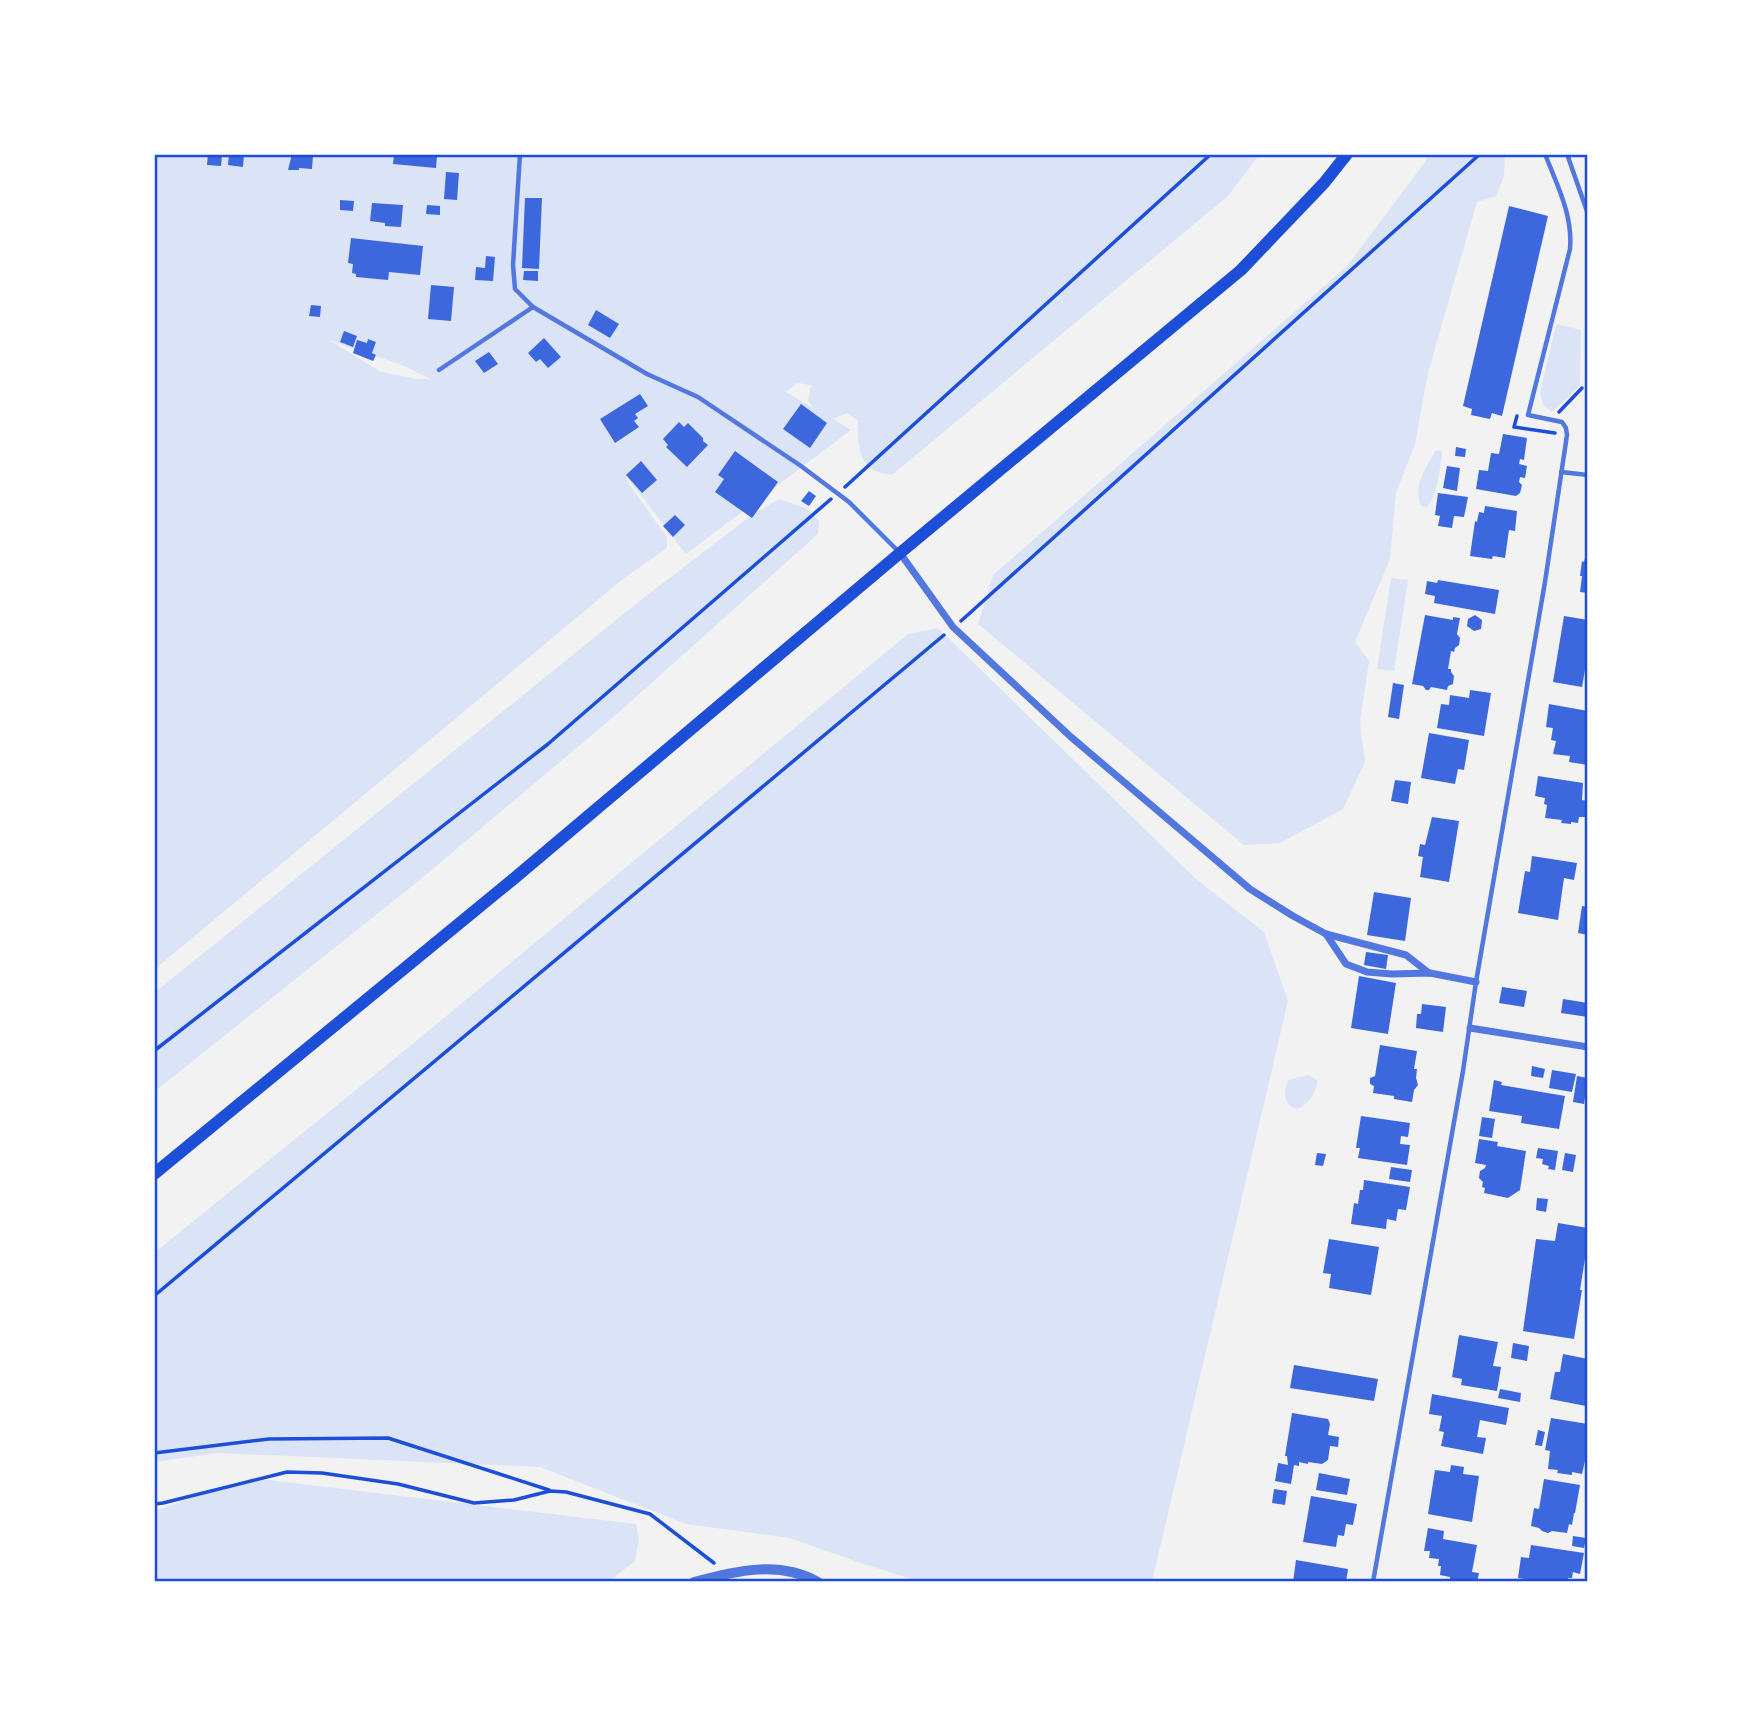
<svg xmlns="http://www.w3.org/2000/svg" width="1742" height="1736" font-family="Ubuntu,sans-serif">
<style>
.green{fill:#dbe4f7;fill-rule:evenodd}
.building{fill:#3d67dc}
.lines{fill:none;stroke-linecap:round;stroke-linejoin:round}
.path{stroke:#1d4ed8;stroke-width:3.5}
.service{stroke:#5277de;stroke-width:4.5}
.minor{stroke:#5277de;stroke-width:7}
.tertiary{stroke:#5277de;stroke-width:10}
.secondary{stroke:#1d4ed8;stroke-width:12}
.neatline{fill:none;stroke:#1d4ed8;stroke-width:2.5}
</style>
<rect width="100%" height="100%" fill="#f2f2f2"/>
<!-- green -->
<g class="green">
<path d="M154 154H1260L1228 196 892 475C887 474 880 473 875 471 858 463 857 438 858 421L847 413 836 418H832L851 430 686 554 626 476 627 481 667 537V548L623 579 154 970ZM329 340 402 365 431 379H418L381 372ZM797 383 811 385 808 401 813 408 786 392Z"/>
<path d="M1431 154H1505L1504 176 1496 196 1477 202 1428 373 1415 444 1396 493 1390 559 1355 642 1369 661 1360 723 1365 762 1343 809 1280 843 1244 845 978 624 993 575 1347 266Z"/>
<path d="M1558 324 1581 330 1580 386 1552 412 1543 405 1540 392 1556 325Z"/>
<path d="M1439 450 1442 452V456C1439 472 1438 494 1427 507L1421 506C1412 486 1426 469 1435 451Z"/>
<path d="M779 499 806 508 819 521 818 534 618 713 416 883 154 1092V993L642 599 752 515Z"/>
<path d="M1391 578 1408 580 1394 671 1377 669Z"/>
<path d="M938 628 1196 879 1264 932 1288 1001 1152 1582H921L864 1564 789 1538 686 1524 540 1467 217 1453 154 1462V1253L404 1051 908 634Z"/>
<path d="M1308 1075 1317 1080C1318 1091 1308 1104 1298 1109 1283 1106 1283 1092 1288 1080Z"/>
<path d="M252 1478 636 1524 639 1539 635 1561 608 1582H154V1511Z"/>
</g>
<!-- building -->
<g class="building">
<path d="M208 154 222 155 221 166 207 165Z"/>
<path d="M229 154H244L243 167 228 165Z"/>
<path d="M292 154 313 155 312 169 299 168V170H288Z"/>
<path d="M394 154H432V156H437L436 168 393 164Z"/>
<path d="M446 172 459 173 457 200 444 199Z"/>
<path d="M525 198H542L539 269 522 268Z"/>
<path d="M340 200 354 201 353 211 340 210Z"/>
<path d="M372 203 403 205 401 227 385 226V223L370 221Z"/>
<path d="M427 205 440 206V215L426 214Z"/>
<path d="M1509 206 1548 216 1502 416 1492 413 1490 419 1471 415 1472 409 1463 406Z"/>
<path d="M351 238 423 246 420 275 389 272 388 280 356 277V274L352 273 353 264 348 263Z"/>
<path d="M486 256 495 257 493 281 475 280 476 267 485 268Z"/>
<path d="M524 271H538V281L523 280Z"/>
<path d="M431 285 454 287 451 321 428 319Z"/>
<path d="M311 305 321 306 320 317 309 316Z"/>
<path d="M596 310 619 324 610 338 588 325Z"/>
<path d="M344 331 357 336 353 347 340 342Z"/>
<path d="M544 338 561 357 548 368 540 359 536 362 528 353Z"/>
<path d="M368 339 376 342 372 353 376 355 373 361 353 353 357 340 367 343Z"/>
<path d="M489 352 498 364 484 373 475 361Z"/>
<path d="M640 394 648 406 635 414 638 418 634 421 639 427 615 443 600 419Z"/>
<path d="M801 404 827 423 810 448 783 429Z"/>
<path d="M679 422 684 427 688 423 703 438V441L708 445 687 467 666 447 668 445 663 439Z"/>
<path d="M1503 434 1527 438 1524 460 1520 459 1519 464 1527 466 1525 478 1520 477 1519 482 1522 485 1520 493 1516 496 1476 489 1479 470 1488 471 1491 453 1499 454Z"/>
<path d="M1456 447 1466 449 1465 457 1455 456Z"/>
<path d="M735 451 778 482 752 518 715 492 724 479 718 475Z"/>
<path d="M641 461 657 480 642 493 626 475Z"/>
<path d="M1447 466 1460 468 1457 491 1443 488Z"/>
<path d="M809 491 816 496 809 506 801 501Z"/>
<path d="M1438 493 1468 497 1464 517 1454 516 1452 528 1438 526 1440 516 1435 515Z"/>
<path d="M1485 506 1517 511 1515 531 1509 530 1505 558 1493 556 1492 559 1470 556 1475 521 1477 522 1479 512 1484 513Z"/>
<path d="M675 515 685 525 673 537 663 526Z"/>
<path d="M1585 558H1588V593L1580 592 1582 576H1580L1582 561 1584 562Z"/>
<path d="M1438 580 1499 590 1495 614 1434 603 1435 596 1425 594 1427 581 1437 583Z"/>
<path d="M1425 615 1453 620V617L1460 618 1457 634 1460 638 1459 645 1455 648 1454 652 1451 651 1448 669H1451V672L1454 676 1453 684 1448 686 1447 690 1431 687 1429 690H1426L1423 686 1412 684Z"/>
<path d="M1475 615 1482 620 1481 629 1474 631 1467 626 1468 619Z"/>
<path d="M1564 616 1588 620V653L1582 687 1553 682Z"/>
<path d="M1393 683 1404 685 1399 719 1388 717Z"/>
<path d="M1470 690 1491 693 1484 736 1437 728 1441 704 1449 705 1450 695 1469 698Z"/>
<path d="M1549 704 1588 711 1587 749H1588V765L1569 762 1570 756 1553 754 1556 741 1551 740 1553 728 1546 727Z"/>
<path d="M1429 733 1469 740 1464 770 1458 769 1455 784 1421 778Z"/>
<path d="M1538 776 1583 783 1582 800 1588 801 1586 817H1579L1578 823 1571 822V824L1561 823 1562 820 1545 818 1547 805 1544 804 1545 798 1535 796Z"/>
<path d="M1395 780 1411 782 1408 804 1391 801Z"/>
<path d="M1432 817 1459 821 1449 882 1420 877 1423 857 1418 856 1420 844 1425 845Z"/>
<path d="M1532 856 1577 863 1574 880 1564 878 1558 920 1518 913 1525 871 1530 872Z"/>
<path d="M1374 892 1411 898 1405 941 1367 935Z"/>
<path d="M1582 906 1588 907V935L1578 933Z"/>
<path d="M1366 952 1388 955 1386 969 1364 965Z"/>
<path d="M1359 976 1396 983 1388 1034 1351 1028Z"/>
<path d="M1502 987 1527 991 1524 1007 1499 1003Z"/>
<path d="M1563 999 1588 1003V1017L1561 1013Z"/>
<path d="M1422 1004 1446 1007 1443 1032 1416 1028 1417 1014H1421Z"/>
<path d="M1380 1045 1417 1051 1414 1069H1417L1416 1078 1418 1085 1414 1090 1412 1102 1394 1099V1096L1373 1093 1374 1086 1370 1084V1078L1375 1076Z"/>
<path d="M1532 1066 1545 1069 1543 1078 1531 1076Z"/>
<path d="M1552 1070 1576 1074 1572 1092 1549 1088Z"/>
<path d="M1577 1076 1588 1078 1584 1104 1573 1102Z"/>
<path d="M1494 1080 1502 1082 1501 1085 1565 1096 1559 1129 1521 1123 1522 1116 1489 1111Z"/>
<path d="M1361 1116 1410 1123 1408 1137 1401 1136 1400 1144 1410 1145 1407 1165 1358 1158 1360 1148H1356Z"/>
<path d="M1482 1117 1495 1119 1492 1138 1479 1136Z"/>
<path d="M1479 1139 1498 1142 1497 1146 1526 1151 1520 1190 1508 1198 1484 1193 1485 1188 1482 1187 1483 1182 1479 1178 1480 1171 1485 1168 1486 1165 1475 1163Z"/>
<path d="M1538 1148 1558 1151 1555 1170 1548 1169 1549 1166 1542 1164 1543 1159 1536 1158Z"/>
<path d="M1317 1153 1326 1154 1323 1166 1315 1165Z"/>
<path d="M1565 1153 1576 1155 1573 1172 1562 1170Z"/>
<path d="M1391 1167 1412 1170 1410 1182 1389 1179Z"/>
<path d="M1364 1180 1410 1187 1406 1210 1398 1209 1396 1221 1387 1219 1386 1229 1351 1224 1354 1203 1358 1204 1360 1190H1363Z"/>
<path d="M1537 1198 1548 1199 1546 1212 1536 1210Z"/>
<path d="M1558 1223 1588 1228V1246H1587L1580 1290H1582L1574 1339 1523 1331 1536 1239 1555 1241Z"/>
<path d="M1329 1239 1379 1247 1371 1295 1329 1288 1331 1274 1323 1273Z"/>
<path d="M1459 1335 1498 1342 1493 1366 1501 1367 1497 1391 1461 1385 1462 1379 1452 1377Z"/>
<path d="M1513 1343 1529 1346 1527 1361 1511 1358Z"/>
<path d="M1563 1354 1588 1359V1397L1586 1406 1550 1399 1555 1372H1560Z"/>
<path d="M1294 1365 1378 1379 1374 1401 1290 1388Z"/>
<path d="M1500 1389 1521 1393 1520 1402 1498 1398Z"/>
<path d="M1432 1394 1509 1408 1506 1425 1480 1420 1477 1437 1486 1438 1483 1454 1441 1446 1444 1432 1439 1431 1442 1416 1429 1414Z"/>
<path d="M1292 1413 1328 1419 1330 1424 1328 1435 1339 1437 1338 1447 1330 1446 1328 1460 1322 1464 1308 1462V1464L1299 1462V1466L1294 1465 1291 1484 1275 1481 1278 1463 1288 1465 1287 1456H1285Z"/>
<path d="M1551 1418 1588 1424V1461H1585L1582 1474 1572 1472V1475L1557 1473 1558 1470 1548 1469 1550 1451 1545 1450Z"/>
<path d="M1538 1430 1545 1432 1542 1446 1535 1445Z"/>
<path d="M1451 1465 1464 1467 1463 1474 1479 1476 1472 1522 1428 1514 1435 1470 1450 1472Z"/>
<path d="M1319 1473 1350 1479 1347 1495 1316 1490Z"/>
<path d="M1544 1479 1580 1485 1575 1513H1574L1572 1525 1569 1524 1567 1533 1552 1531 1548 1533 1542 1531 1539 1528 1531 1526 1534 1508 1539 1509Z"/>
<path d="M1274 1489 1287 1491 1285 1505 1272 1503Z"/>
<path d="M1311 1496 1357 1504 1353 1525 1346 1524 1344 1536 1338 1535 1336 1547 1303 1542Z"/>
<path d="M1428 1528 1444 1531 1443 1539 1477 1545 1472 1572 1479 1573 1477 1582H1450V1577L1440 1575 1441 1566H1438L1439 1559 1429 1558 1430 1551H1424Z"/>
<path d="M1573 1536 1586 1538 1584 1548 1572 1546Z"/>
<path d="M1531 1545 1584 1553 1580 1574 1573 1572 1572 1578H1568V1582H1524L1525 1579 1518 1578 1521 1557 1529 1558Z"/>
<path d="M1296 1560 1348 1569 1346 1582H1293Z"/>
</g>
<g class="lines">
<!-- path -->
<g class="path">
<path d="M1559 412 1582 388"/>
<path d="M1517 416 1514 427 1555 433"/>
<path d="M845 487 1211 154"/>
<path d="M961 621 1480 154"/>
<path d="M154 1051 548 744 831 499"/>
<path d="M154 1296 944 635"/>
<path d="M154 1453 269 1439 388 1438 549 1490"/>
<path d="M154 1504 163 1503 287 1472 322 1473 398 1484 474 1503 514 1500 550 1491 566 1492 650 1514 714 1563"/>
</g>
<!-- service -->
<g class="service">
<path d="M520 154 513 265 515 289 533 307 647 374 698 397 801 466 849 502 899 552"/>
<path d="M1567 154 1588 214"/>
<path d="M439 370 533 307"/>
<path d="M1561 472 1588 475"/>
<path d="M1373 1582 1463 1071 1476 982 1545 582 1567 435 1566 428 1562 422 1528 415 1570 249C1573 215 1557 185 1545 154"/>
</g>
<!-- minor -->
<g class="minor">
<path d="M900 553 953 627 1071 737 1250 889 1293 916 1326 934 1346 964 1367 972 1392 974 1430 973 1476 982"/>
<path d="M1326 934 1406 955 1429 973"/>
<path d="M1470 1028 1588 1047"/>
</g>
<!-- tertiary -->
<path class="tertiary" d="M694 1582C735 1571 779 1560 818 1582"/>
<!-- secondary -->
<path class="secondary" d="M154 1174 517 876 900 553 1241 270 1324 183 1347 154"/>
</g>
<!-- border -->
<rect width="1742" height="1736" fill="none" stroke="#ffffff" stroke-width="312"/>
<rect x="156" y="156" width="1430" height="1424" class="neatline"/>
</svg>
